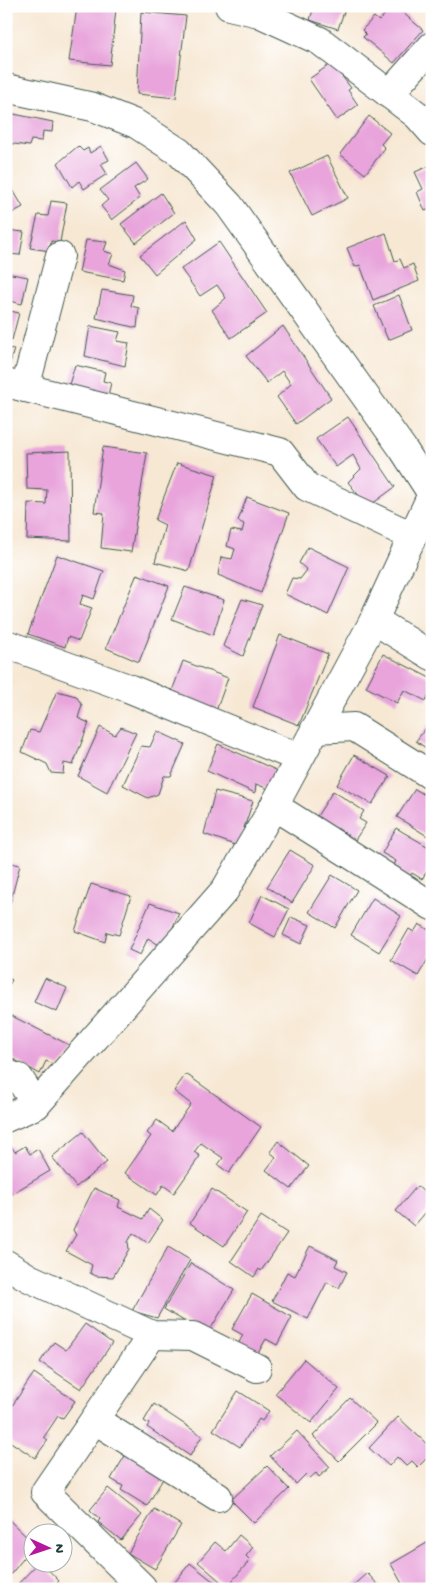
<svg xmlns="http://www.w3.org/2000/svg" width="438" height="1595" font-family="'Gochi Hand',sans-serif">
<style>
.building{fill:#e8a4db}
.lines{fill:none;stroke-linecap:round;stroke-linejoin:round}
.minor-casing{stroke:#3f574c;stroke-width:30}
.minor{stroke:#fff;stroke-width:28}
</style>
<rect width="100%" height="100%" fill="#fff"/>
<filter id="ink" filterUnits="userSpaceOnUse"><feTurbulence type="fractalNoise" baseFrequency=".02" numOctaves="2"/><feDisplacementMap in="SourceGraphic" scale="10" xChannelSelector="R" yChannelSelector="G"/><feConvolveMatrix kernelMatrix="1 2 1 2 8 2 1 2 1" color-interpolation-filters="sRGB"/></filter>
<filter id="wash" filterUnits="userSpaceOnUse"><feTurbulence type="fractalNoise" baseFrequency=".0096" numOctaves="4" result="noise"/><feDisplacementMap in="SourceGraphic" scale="20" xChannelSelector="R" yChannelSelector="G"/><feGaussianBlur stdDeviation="1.12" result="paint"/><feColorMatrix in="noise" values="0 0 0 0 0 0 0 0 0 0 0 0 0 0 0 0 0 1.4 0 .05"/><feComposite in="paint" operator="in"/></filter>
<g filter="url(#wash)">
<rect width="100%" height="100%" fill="#f7e8d4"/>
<g id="blocks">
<!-- building -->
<g class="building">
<path d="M314 6H346L338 29 310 20Z"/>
<path d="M392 6H395L423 30 394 63 363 37 366 34 362 30 374 17 379 21Z"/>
<path d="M77 7 116 9 110 65 69 61Z"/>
<path d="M141 12 186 16 176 98 137 94Z"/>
<path d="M332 63 351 88 348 90 358 105 337 120 309 79Z"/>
<path d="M9 113 53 122 52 132 43 131 42 141 31 140 29 146 7 143Z"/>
<path d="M369 116 390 133 381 144 385 148 365 174 340 154Z"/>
<path d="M78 146 83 151 88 148 90 153 101 146 109 160 101 164 107 174 84 189 79 181 72 187 58 163Z"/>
<path d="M327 156 348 198 312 216 290 173Z"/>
<path d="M136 163 148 179 134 188 140 198 112 220 101 206 108 200 100 190Z"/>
<path d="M432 165V208L425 211 417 192 423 189 415 172Z"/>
<path d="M6 178 23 207 6 216Z"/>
<path d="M161 193 174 213 136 243 121 224Z"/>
<path d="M51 201 67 203 60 242 51 241 50 251 30 248 38 215 48 216Z"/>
<path d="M186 220 197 239 155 274 140 255Z"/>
<path d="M6 230 24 232 20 255 6 254Z"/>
<path d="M386 233 395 261 400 259 404 268 413 264 419 281 373 300 360 265 355 267 347 248Z"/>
<path d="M86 240 107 242 104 251 113 254 109 264 125 270 123 280 79 272Z"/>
<path d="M219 242 267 313 231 338 212 310 226 298 217 285 200 296 181 269Z"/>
<path d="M6 273 28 277 22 304 6 300Z"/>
<path d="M102 290 133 295 131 306 139 308 137 328 96 318Z"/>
<path d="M399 295 412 330 388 340 374 306Z"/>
<path d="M6 310 19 313 12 340 6 339Z"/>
<path d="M90 326 120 332 117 341 129 343 125 366 85 356Z"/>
<path d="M283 326 331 398 296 424 277 397 291 384 282 371 267 383 246 356Z"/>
<path d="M6 348 14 349 9 367H6Z"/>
<path d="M75 365 105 372 103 381 111 383 107 399 67 391Z"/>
<path d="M348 417 395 487 368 507 348 482 361 469 353 455 336 467 316 439Z"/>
<path d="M103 447 147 453 131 552 101 548 104 513 94 512Z"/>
<path d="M70 451 71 541 27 539 28 503 46 504 47 490 27 489 26 453Z"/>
<path d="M177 463 217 475 189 571 155 562 165 525 155 520Z"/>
<path d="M247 497 289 513 261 593 218 575 221 557 232 559 235 549 227 546 231 530 242 532 244 524 238 521Z"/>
<path d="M308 547 349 567 328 615 285 594 292 578 300 579 307 570 299 563Z"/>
<path d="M57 555 104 571 94 599 83 595 80 604 92 608 79 641 68 637 65 647 28 634Z"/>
<path d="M137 574 169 586 139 662 106 648Z"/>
<path d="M185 587 224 600 213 635 172 619Z"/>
<path d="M242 599 262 605 243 656 223 646Z"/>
<path d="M280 635 328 654 299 725 253 707Z"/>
<path d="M383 654 432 679V689L426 701 404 690 397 703 366 687Z"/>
<path d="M183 661 228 678 216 711 171 694Z"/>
<path d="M57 691 76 696 82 705 78 718 89 723 73 765 64 763 63 774 51 773 47 764 22 752 30 730 39 732Z"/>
<path d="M431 721 432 722V763L425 758 430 751 416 741Z"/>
<path d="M100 727 115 735 121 727 136 733 107 792 78 776Z"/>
<path d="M157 731 185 744 171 776H164L158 794 148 798 123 785 141 746 150 747Z"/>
<path d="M218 744 278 771 271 790 256 784 255 793 207 771Z"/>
<path d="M354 755 390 776 372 804 337 785Z"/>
<path d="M415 789 432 799V839L397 817Z"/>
<path d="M215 791 253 801 238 846 204 834Z"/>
<path d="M333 791 364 811 359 819 366 823 355 840 337 828 334 834 314 821Z"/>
<path d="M396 828 432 849V863L422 879 412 873 409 878 393 868 396 861 382 853Z"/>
<path d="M290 850 315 865 292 903 267 887Z"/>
<path d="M6 862 20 865 7 915H6Z"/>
<path d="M332 875 357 890 335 928 309 912Z"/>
<path d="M91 884 131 896 119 935 107 932 105 942 75 931Z"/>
<path d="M262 895 289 909 275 937 249 923Z"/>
<path d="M373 898 401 916 379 952 351 935Z"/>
<path d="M150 903 179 913 164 948 148 938 140 955 129 950Z"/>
<path d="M291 917 310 925 301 944 283 935Z"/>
<path d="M419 924 432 932V952L418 976 391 960 409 929 414 932Z"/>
<path d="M6 977 12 980 6 990Z"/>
<path d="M45 978 67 988 57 1012 34 1002Z"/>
<path d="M12 1016 75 1048 60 1067 46 1061 40 1074 6 1055V1026Z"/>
<path d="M186 1074 261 1127 229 1173 218 1165 223 1158 201 1143 194 1152 200 1156 174 1193 163 1185 157 1195 125 1173 151 1136 147 1133 157 1120 172 1131 191 1104 174 1091Z"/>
<path d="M83 1132 107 1162 76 1187 52 1157Z"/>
<path d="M278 1141 309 1166 291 1189 266 1170 276 1157 270 1152Z"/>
<path d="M11 1146 15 1152 25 1146 30 1154 38 1149 50 1171 6 1197V1149Z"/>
<path d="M417 1186 432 1199V1205L414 1226 396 1211Z"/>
<path d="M94 1188 120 1200 118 1207 143 1219 149 1209 163 1220 148 1243 133 1233 128 1242 129 1249 113 1277 96 1276 90 1273 92 1265 66 1251 76 1235 73 1230Z"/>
<path d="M212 1189 247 1212 224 1246 190 1223Z"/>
<path d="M261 1216 287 1233 261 1271 259 1269 254 1277 231 1261Z"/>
<path d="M310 1246 338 1260 335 1266 347 1272 339 1288 327 1282 308 1319 272 1301 287 1272 295 1276Z"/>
<path d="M168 1247 190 1260 157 1318 132 1311Z"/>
<path d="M191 1263 234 1290 207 1335 164 1309Z"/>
<path d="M252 1294 292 1317 277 1345 266 1339 257 1355 238 1344 243 1335 232 1329Z"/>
<path d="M85 1324 112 1343 81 1389 40 1362 54 1342 66 1350Z"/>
<path d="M304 1359 339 1389 311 1423 275 1394Z"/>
<path d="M34 1373 75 1401 63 1418 58 1416 44 1437 48 1440 35 1458 6 1439V1415Z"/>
<path d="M238 1391 269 1411 262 1421 259 1419 240 1447 213 1430Z"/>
<path d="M350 1398 377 1423 339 1461 313 1436Z"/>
<path d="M154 1404 202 1436 190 1456 147 1427 149 1424 144 1421Z"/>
<path d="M398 1417 432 1449V1453L418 1467 412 1461 406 1466 397 1457 389 1466 369 1448Z"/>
<path d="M297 1431 330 1467 319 1477 316 1473 310 1478 306 1474 296 1484 270 1456Z"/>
<path d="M126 1454 164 1477 147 1506 121 1490 123 1486 111 1479Z"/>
<path d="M267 1466 289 1489 254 1523 231 1500Z"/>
<path d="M108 1488 142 1515 121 1540 98 1522 100 1519 90 1510Z"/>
<path d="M154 1509 181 1525 155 1569 128 1553Z"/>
<path d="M8 1519 32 1542V1548L6 1580V1521Z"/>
<path d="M239 1535 253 1547 246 1556 250 1560 227 1587 198 1562 215 1542 226 1551Z"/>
<path d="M432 1540V1589H405L391 1564Z"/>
<path d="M39 1562H41L59 1581 52 1589H13Z"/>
<path d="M190 1563 223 1589H173L171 1587Z"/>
<path d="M367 1573 382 1589H349Z"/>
</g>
</g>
</g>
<g filter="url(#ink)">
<use href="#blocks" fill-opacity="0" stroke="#3f574c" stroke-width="1"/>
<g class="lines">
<defs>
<g id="minor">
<path d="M229 6 259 13 320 41 417 115 432 132"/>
<path d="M6 88 93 107 136 124 179 152 229 205 403 449 432 494"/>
<path d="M389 94 432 46"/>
<path d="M6 383 280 452 307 487 412 536"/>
<path d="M25 388 60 256"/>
<path d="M374 620 432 656"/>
<path d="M6 644 128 688 299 758"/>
<path d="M315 729 354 727 432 776"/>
<path d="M274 806 432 906"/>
<path d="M6 1074 19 1078 36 1105"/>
<path d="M6 1118 36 1105 225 890 274 806 374 620 432 494"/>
<path d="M6 1264 29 1278 152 1335 193 1336 257 1368"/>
<path d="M95 1420 218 1497"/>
<path d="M142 1587 45 1492 152 1335"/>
</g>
</defs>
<!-- minor casing -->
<use href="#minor" class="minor-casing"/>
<!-- minor -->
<use href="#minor" class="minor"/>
</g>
</g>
<!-- margin -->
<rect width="438" height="1595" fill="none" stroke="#fff" stroke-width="25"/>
<!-- north arrow -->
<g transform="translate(48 1548) rotate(93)"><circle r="24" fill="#ffffff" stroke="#a5b1ae"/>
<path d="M0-4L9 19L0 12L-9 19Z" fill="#b5179e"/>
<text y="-8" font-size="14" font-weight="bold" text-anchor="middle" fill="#1f3d34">N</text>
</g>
</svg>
